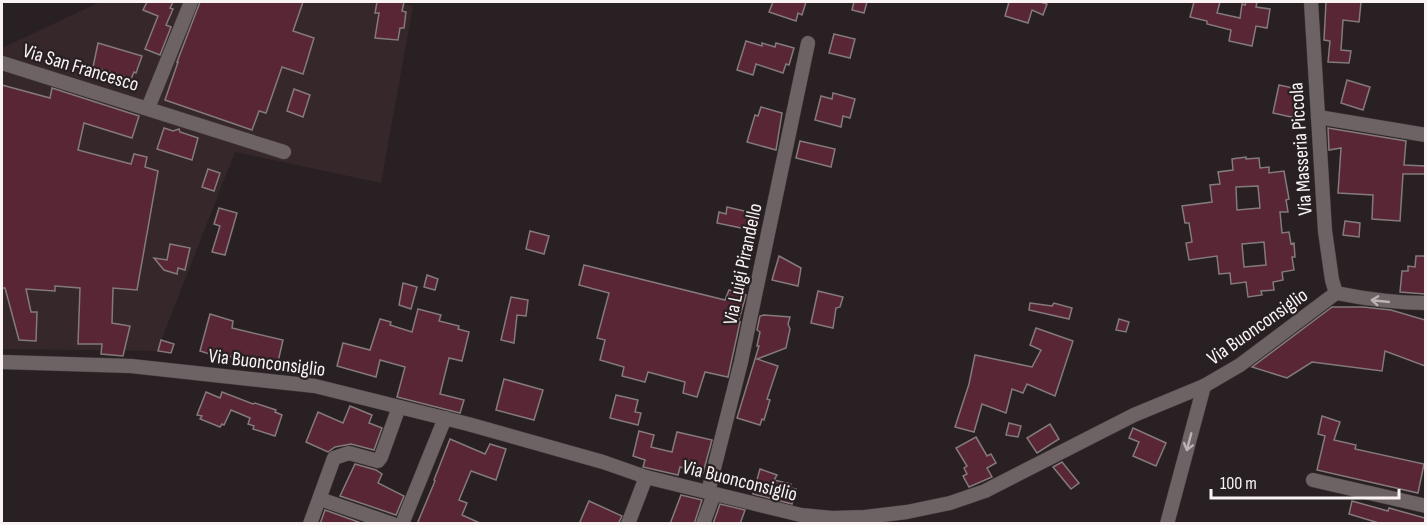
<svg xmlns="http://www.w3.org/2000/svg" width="1427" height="525" font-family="'Sofia Sans Condensed',sans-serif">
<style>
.built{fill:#35272a}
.building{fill:#582635;stroke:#847a7c;stroke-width:1.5;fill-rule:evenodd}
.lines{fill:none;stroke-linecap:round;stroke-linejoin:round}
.minor-casing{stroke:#443d3e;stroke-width:15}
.minor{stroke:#6d6365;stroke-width:14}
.oneway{stroke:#bab2b4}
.labels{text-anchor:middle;stroke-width:4.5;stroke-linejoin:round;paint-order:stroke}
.street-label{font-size:20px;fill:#f9f3f4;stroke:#282022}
</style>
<rect width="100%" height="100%" fill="#282022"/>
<!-- built -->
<path class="built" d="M100 2H397L413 6 381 183 235 152 157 351 2 349V48Z"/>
<!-- building -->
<g class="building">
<path d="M147 2H173L170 8 173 9 166 25 171 27 160 55 145 49 158 16 143 10Z"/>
<path d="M200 2H303L293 31 314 38 303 74 282 67 266 113 259 111 252 130 165 100 178 62H177Z"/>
<path d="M377 2H404L402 11 406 12 404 28H400L398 40 375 38 379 13H375Z"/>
<path d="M773 2H806L802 15 798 13 796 21 769 12Z"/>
<path d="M854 2H867L864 13 852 10Z"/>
<path d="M1009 2H1040L1047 4 1043 15 1032 10 1028 23 1005 16Z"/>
<path d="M1194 2H1220L1217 13 1240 18 1242 4 1245 5 1246 2H1257L1256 7 1270 9 1267 28 1256 26 1252 46 1229 41 1231 30 1207 24V21L1190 17Z"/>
<path d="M1326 2H1361L1359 22 1343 20 1341 50 1351 51 1349 63 1328 62 1330 41 1324 40Z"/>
<path d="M834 34 855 39 850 58 829 53Z"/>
<path d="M746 41 762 46V43L775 47 776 43 794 48 789 65 786 64 783 73 756 64 753 75 737 70Z"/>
<path d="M98 43 142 56 136 73 134 72 131 79 93 67Z"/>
<path d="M1347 80 1370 87 1363 110 1341 103Z"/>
<path d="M2 85 50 98 52 88 139 116 132 138 84 123 78 150 131 164 134 154 147 157 145 167 158 171 137 290 113 288 112 323 130 326 123 356 101 354 102 344H78L80 288 55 286V291L26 289 31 312H37L36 341 19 340 5 288H2Z"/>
<path d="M1279 85 1303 90 1296 118 1273 113Z"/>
<path d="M294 89 310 95 303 117 287 111Z"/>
<path d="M833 93 855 99 850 118 843 116 841 127 815 120 821 96 832 99Z"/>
<path d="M761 107 782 113 776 150 747 142 755 115 758 116Z"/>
<path d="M164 128 173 131 179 129 180 132 198 138 192 160 157 149Z"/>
<path d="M1328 128 1406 141 1404 165 1425 166V174H1403L1400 221 1372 219 1373 195 1338 193 1341 148 1329 150Z"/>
<path d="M800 141 835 149 831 167 796 158Z"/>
<path d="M1246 157V159L1259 158 1260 168 1269 167V173L1284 171 1289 199 1286 200 1288 212H1280L1282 233 1289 232 1291 244 1294 243 1295 257H1292L1294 270 1282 272 1283 280 1273 282 1274 290 1261 291 1262 295 1248 297 1246 282 1231 284 1230 273 1219 274 1217 256 1189 260 1186 243 1192 242 1189 223H1185L1182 206 1212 202 1210 185 1220 184 1218 172 1233 170 1232 159ZM1258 186 1260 208 1237 210 1236 187ZM1264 242 1266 265 1244 267 1242 244Z"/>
<path d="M208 169 220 173 214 191 202 187Z"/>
<path d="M727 207 749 212 746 229 717 223 719 212 726 214Z"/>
<path d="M219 208 237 213 225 255 212 252 220 226 214 224Z"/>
<path d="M1345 221 1360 223 1359 237 1343 235Z"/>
<path d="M530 231 549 236 544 254 526 249Z"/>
<path d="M170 244 190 248 185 270 178 268 177 274 164 270 154 258 167 260Z"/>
<path d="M779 256 801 268 798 286 772 280Z"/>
<path d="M1416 256H1425V294L1400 292 1402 271H1408V266L1415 267Z"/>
<path d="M584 265 725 300 729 290 746 295 738 323 740 322 728 377 705 372 697 397 683 393 685 382 648 372 645 382 622 376 624 367 600 360 605 340 597 338 609 293 579 285Z"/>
<path d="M427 275 438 279 435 290 424 287Z"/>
<path d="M403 283 417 287 411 309 399 305Z"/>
<path d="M818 291 843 297 840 307 836 308 833 328 811 323Z"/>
<path d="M511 297 528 300 526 316 517 315 514 343 501 340Z"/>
<path d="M1030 303 1052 306 1054 303 1072 308 1069 319 1029 310Z"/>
<path d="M1332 307H1363L1391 310 1425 320V366L1385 351 1382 371 1312 362 1287 378 1252 367Z"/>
<path d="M418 309 441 315 439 321 459 326 458 329 469 332 462 361 449 358 440 394 464 400 460 413 397 397 405 367 380 360 376 377 337 366 343 343 370 350 380 319 391 322 390 325 412 332Z"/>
<path d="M210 314 233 321 232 328 283 340 277 366 232 357 214 351 213 355 200 351Z"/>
<path d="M764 315 790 317 788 324 790 329 786 348 757 359 778 366 767 399 770 400 764 420 762 419 760 425 737 418 759 346H757L760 332 757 330 760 316Z"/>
<path d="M1119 319 1129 322 1126 332 1116 330Z"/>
<path d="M1036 328 1073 341 1055 396 1027 384 1023 393 1012 389 1006 413 982 404 974 432 955 427 969 384 975 355 1032 367 1041 350 1030 345Z"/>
<path d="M161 340 174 344 171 353 158 351Z"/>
<path d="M504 379 543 390 534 420 496 410Z"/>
<path d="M206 392 220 398 222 392 253 404 255 403 276 410 275 412 282 415 275 436 253 429 254 426 248 424 250 418 231 410 224 425 222 424 220 427 200 419 202 416 197 415Z"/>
<path d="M616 395 638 400 635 412 641 413 638 425 610 418Z"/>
<path d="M350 406 372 415 369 423 382 428 374 450 351 444 335 447 328 452 306 442 318 412 343 423Z"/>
<path d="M1322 416 1340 422 1334 440 1356 445 1355 449 1424 464 1418 493 1317 470 1325 436 1318 434Z"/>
<path d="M1009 423 1021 426 1018 437 1006 435Z"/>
<path d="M1050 424 1059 439 1037 453 1027 438Z"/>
<path d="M1133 428 1166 443 1156 466 1133 456 1139 442 1129 438Z"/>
<path d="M639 431 654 435 651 447 672 452 677 432 712 440 703 473 680 467 678 475 643 467 645 460 633 456Z"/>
<path d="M976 437 987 456 991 454 996 463 987 468 992 477 969 487 963 476 967 474 964 468 967 466 956 448Z"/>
<path d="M450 439 485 454 490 444 506 449 496 480 471 471 459 500 467 503 462 515 482 524H417L435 481 434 480Z"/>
<path d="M1062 462 1079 483 1071 489 1053 467Z"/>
<path d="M355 464 376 470 382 474 378 483 404 496 396 515 340 496Z"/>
<path d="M760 469 777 475 774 480 791 484 790 488 796 489 792 504 753 494Z"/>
<path d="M681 495 702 500 694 524H670Z"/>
<path d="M589 501 622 516 618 524H579Z"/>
<path d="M1352 501 1388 511 1389 508 1425 518V524H1382L1349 514Z"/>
<path d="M720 504 745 510 740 524H713Z"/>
<path d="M325 510 364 524H320Z"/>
</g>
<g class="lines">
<defs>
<g id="minor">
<path d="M1311 2 1325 231 1332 280 1336 293"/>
<path d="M2 63 284 152"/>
<path d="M148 108 191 2"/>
<path d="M1318 117 1426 135"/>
<path d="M1336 293C1366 299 1394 303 1426 303"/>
<path d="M2 362 131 366 315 386 468 424 603 462 646 477 801 515 832 518 865 517 907 512 950 503 985 491 1134 415 1204 386 1240 365 1336 293"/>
<path d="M1313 480 1426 506"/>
<path d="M708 492 741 362 808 43"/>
<path d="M320 499 393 524"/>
<path d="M310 524 334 458 349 453 378 461 381 457 399 407"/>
<path d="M402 524 445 418"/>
<path d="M628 524 646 477"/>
<path d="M703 524 714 494"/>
<path d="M1167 524 1204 386"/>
</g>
</defs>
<!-- minor casing -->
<use href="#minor" class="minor-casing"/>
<!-- minor -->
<use href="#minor" class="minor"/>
</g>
<!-- one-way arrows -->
<defs><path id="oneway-shaft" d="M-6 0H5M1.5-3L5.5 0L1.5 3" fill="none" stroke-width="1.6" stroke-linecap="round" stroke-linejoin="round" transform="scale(1.5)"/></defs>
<g class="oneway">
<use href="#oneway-shaft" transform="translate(1380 301) rotate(-174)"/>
<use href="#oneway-shaft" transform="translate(1189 442) rotate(105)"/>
</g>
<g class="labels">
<!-- street labels -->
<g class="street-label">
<text transform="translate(81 67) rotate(17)" y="7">Via San Francesco</text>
<text transform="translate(1300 149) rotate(-94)" y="7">Via Masseria Piccola</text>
<text transform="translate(742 264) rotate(-78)" y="7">Via Luigi Pirandello</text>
<text transform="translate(1257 326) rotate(-35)" y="7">Via Buonconsiglio</text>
<text transform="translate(267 362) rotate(7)" y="7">Via Buonconsiglio</text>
<text transform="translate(740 480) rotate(14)" y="7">Via Buonconsiglio</text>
</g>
</g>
<!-- border -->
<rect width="1427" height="525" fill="none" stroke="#f9f3f4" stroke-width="6"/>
<!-- scale -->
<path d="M1211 489v9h188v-9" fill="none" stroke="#f9f3f4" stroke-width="3"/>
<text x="1220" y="489" font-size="18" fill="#f9f3f4" stroke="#282022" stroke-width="4.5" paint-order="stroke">100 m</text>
</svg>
